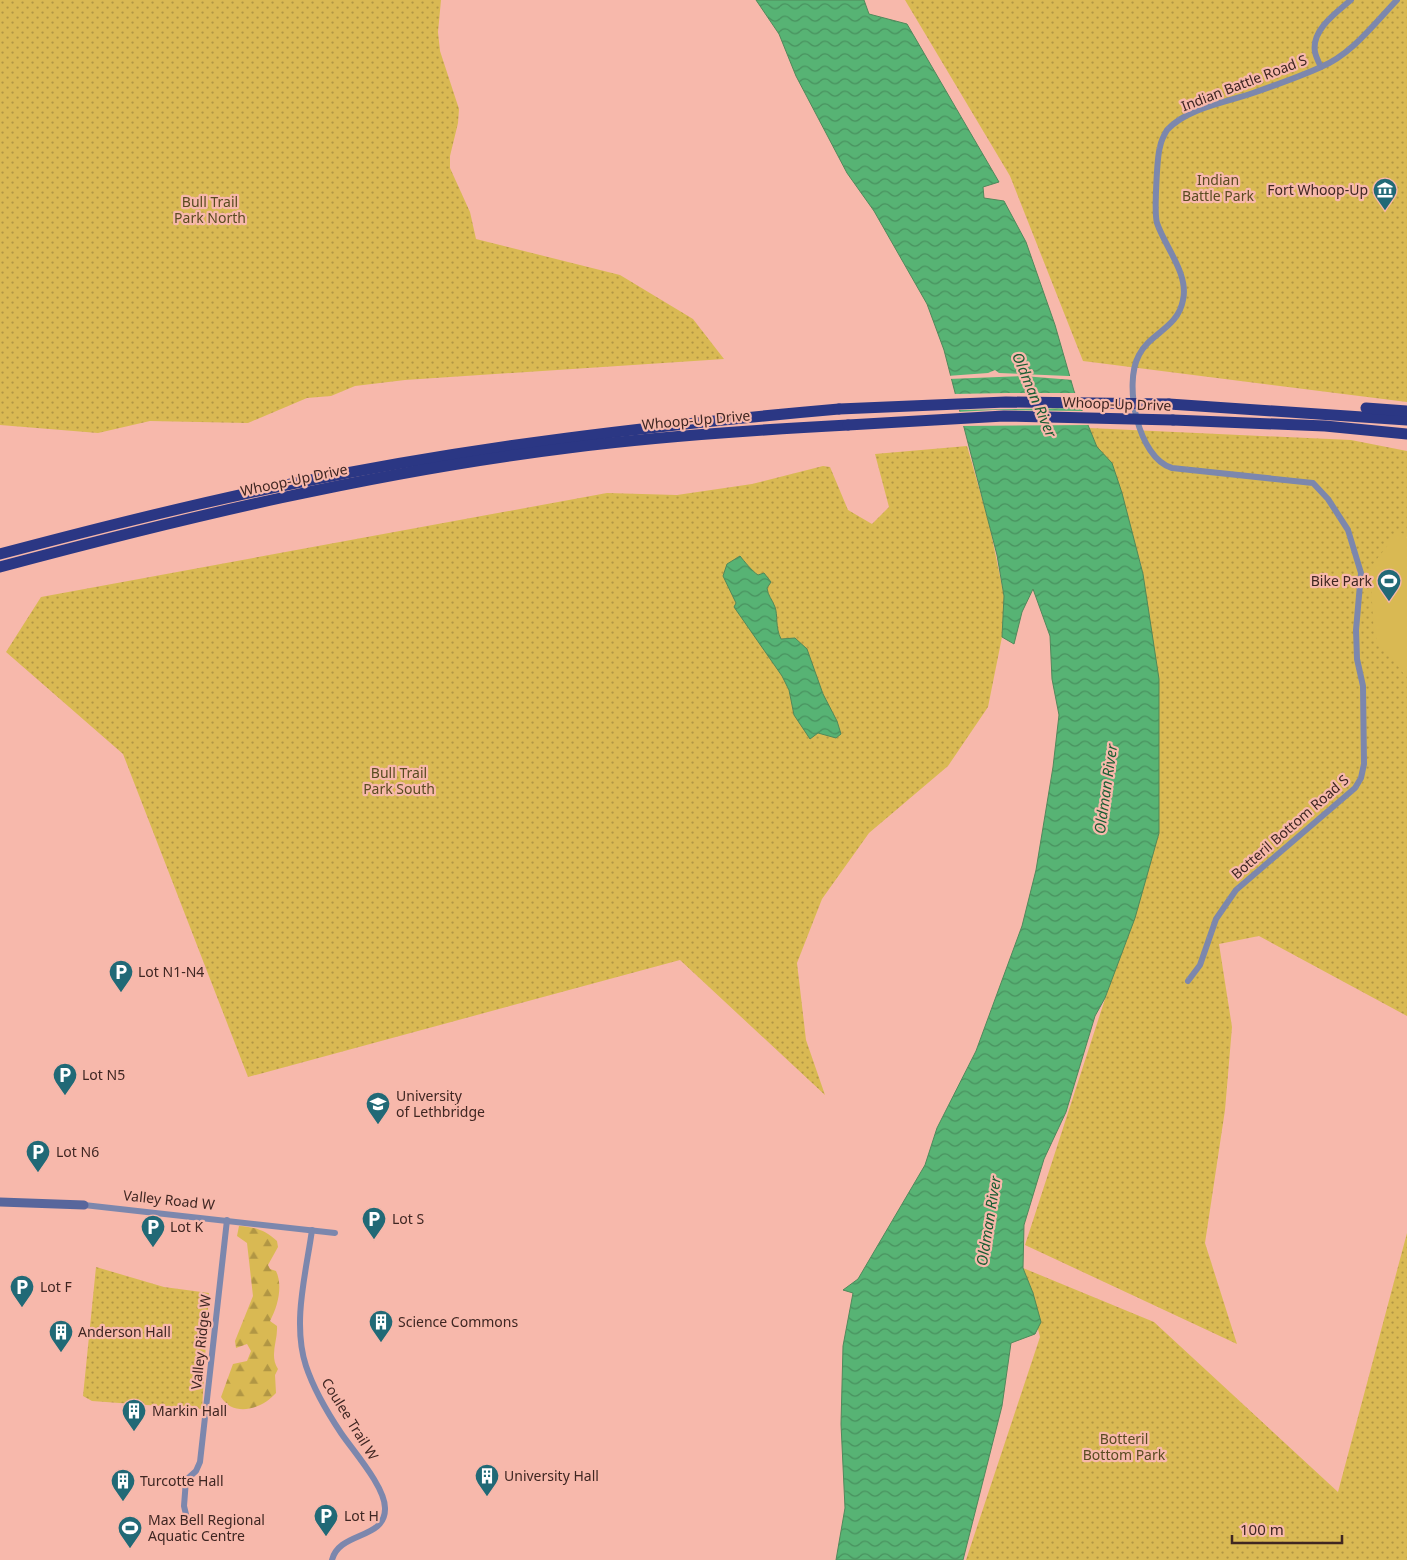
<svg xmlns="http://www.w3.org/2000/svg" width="1407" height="1560" font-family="'Noto Sans',sans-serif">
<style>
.forest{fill:url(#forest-firs)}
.park{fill:url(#park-dots)}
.pitch{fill:#d9b953}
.water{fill:url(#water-waves);stroke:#50895b}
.pier{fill:#f7b8ab}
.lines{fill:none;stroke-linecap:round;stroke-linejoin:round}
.street{stroke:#7c87ad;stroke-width:6}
.secondary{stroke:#58669c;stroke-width:9}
.highway{stroke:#2b3784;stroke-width:11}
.highway-bridge{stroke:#2b3784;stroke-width:11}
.labels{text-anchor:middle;stroke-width:4.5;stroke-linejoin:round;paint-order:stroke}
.street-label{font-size:14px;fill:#3f2622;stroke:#f7b8ab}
.park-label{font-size:14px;fill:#594b20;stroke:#f7b8ab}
.poi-label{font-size:14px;fill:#3f2622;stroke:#f7b8ab;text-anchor:start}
.water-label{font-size:15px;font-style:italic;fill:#1a5d33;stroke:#f7b8ab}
</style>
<defs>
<pattern id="forest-firs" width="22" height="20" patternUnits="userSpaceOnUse" patternTransform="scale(1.25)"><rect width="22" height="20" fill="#d9b953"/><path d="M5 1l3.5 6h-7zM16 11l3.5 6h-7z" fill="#b19644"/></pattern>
<pattern id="park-dots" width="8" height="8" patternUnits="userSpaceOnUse" patternTransform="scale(1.25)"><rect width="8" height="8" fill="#d9b953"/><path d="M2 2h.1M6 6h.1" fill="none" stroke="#b19644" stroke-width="1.8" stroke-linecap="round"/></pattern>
<pattern id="water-waves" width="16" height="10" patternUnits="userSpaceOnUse" patternTransform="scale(1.25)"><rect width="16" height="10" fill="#57b374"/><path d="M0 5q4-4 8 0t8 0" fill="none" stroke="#49915f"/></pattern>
</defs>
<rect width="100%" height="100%" fill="#f7b8ab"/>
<!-- forest -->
<path class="forest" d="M239 1226C255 1227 265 1230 277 1241L278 1247 268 1265 270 1269 276 1271C283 1286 278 1306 270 1321L277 1326C278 1341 269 1355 278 1369L275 1375 276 1393C262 1409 234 1418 221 1397L233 1364 247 1361 251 1351 247 1344 236 1348 235 1341 253 1296 247 1243 237 1236Z"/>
<!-- park -->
<g class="park">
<path d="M0 0H441L438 32 440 51 459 109 458 123 450 156V168L470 212 476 239 620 275 693 319 724 359 405 380 355 386 331 396 307 398 248 423 150 421 98 433 0 425Z"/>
<path d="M905 0H1407V402L1083 361 1010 176Z"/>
<path d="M1089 428 1351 440 1407 451V1016L1259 936 1219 944 1232 1027 1225 1110 1205 1243 1237 1344 1025 1245 1159 833 1141 564Z"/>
<path d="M967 446 989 523 1004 596 1002 637 988 707 948 766 869 833 822 899 797 963 806 1040 825 1095 680 960 248 1077 123 754 6 652 41 597 607 493 677 495 752 484 823 466 830 467 848 510 872 524 889 507 875 454Z"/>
<path d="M1407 1233V1560H966L1040 1337 1023 1268 1154 1322 1338 1492Z"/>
<path d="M96 1267 164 1287 209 1293 202 1409 92 1401 83 1396Z"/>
</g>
<!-- pitch -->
<path class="pitch" d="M1398 532 1407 535V675L1404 674 1374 635 1370 568Z"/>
<!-- water -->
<g class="water">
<path d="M756 0H864L869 14 907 24 999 182 983 187 984 198 1004 201 1026 242 1055 325 1074 391 1097 447 1112 463 1122 493 1143 574 1159 679V833L1135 918 1105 998 1095 1016 1066 1112 1044 1159 1024 1225 1023 1268 1033 1293 1041 1322 1035 1334 1011 1343 1002 1406 963 1560H836L845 1508 841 1424 843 1346 853 1293 843 1290 858 1279 925 1165 937 1128 976 1051 1022 926 1036 870 1053 767 1059 715 1052 679 1050 636 1033 589 1022 612 1014 644 1002 637 1004 596 997 555 944 350 927 304 874 211 847 173 796 76 779 34Z"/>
<path d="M740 556C744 561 752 571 758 575L764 573 771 582 767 588C768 596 772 599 775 607 778 615 775 627 781 639L795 638 807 649 823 694 837 721 841 734 836 738 818 733 810 739 794 715 789 690 782 676 734 607 736 603 723 576 727 564Z"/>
</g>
<!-- pier -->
<g class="pier">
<path d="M995 370 999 373 1068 376H1072L1073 380 1023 376 948 379 947 376 988 373Z"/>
<path d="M1007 393H1077L1083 408 956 410 952 394Z"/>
<path d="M993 410 1084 411 1090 425 960 426 956 412Z"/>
</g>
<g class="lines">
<!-- street -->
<g class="street">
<path d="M1321 67C1319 63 1316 57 1315 52 1311 30 1337 12 1351 0"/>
<path d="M1188 981 1200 965 1216 919 1236 890 1355 788 1361 778 1364 764 1363 686 1357 659 1356 630 1361 573 1348 530 1328 499 1313 483 1172 468C1138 458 1123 384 1139 355 1150 333 1178 328 1183 300 1189 274 1165 247 1157 223 1154 214 1157 157 1160 147 1161 141 1164 135 1167 130 1187 108 1227 102 1253 93 1276 85 1299 77 1321 67 1352 54 1374 24 1397 0"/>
<path d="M84 1205 335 1233"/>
<path d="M312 1230C306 1273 292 1323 306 1366 314 1390 327 1412 341 1433 354 1452 385 1487 385 1508 386 1540 339 1531 332 1560"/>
<path d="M188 1523 184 1506 186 1480 196 1471 200 1462 227 1220"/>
</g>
<!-- secondary -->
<path class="secondary" d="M0 1202 84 1205"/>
<!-- highway -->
<g class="highway">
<path d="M1169 404 1407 420"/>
<path d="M1366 408 1407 411"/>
<path d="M1173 420 1325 426 1407 434"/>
<path d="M0 554C98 528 196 503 296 483 475 446 657 425 839 409"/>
<path d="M0 567C187 517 375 472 568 448 661 436 754 430 848 425"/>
</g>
<!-- highway-bridge -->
<g class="highway-bridge">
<path d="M839 409 1006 402 1169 404"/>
<path d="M848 425 1004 416 1173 420"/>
</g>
</g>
<!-- icons -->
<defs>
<symbol id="museum-pin" viewBox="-11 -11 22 30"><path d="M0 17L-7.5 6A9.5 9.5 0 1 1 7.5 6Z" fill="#216976" stroke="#f7b8ab"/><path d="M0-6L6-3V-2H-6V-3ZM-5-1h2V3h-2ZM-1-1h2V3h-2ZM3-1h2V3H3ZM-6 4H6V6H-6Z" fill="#fff"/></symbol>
<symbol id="stadium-pin" viewBox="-11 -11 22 30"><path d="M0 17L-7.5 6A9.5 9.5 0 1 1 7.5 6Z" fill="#216976" stroke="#f7b8ab"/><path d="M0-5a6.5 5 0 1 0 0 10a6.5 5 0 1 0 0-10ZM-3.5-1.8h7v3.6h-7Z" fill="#fff"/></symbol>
<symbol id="parking-pin" viewBox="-11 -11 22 30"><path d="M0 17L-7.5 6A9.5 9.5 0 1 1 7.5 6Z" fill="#216976" stroke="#f7b8ab"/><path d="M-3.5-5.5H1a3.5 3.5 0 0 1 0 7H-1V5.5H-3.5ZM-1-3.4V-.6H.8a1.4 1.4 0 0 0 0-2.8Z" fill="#fff"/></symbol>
<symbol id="university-pin" viewBox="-11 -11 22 30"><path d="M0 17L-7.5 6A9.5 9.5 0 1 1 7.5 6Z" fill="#216976" stroke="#f7b8ab"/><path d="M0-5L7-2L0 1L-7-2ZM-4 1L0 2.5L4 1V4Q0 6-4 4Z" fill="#fff"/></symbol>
<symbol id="building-pin" viewBox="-11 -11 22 30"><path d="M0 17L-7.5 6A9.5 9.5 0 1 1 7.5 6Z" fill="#216976" stroke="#f7b8ab"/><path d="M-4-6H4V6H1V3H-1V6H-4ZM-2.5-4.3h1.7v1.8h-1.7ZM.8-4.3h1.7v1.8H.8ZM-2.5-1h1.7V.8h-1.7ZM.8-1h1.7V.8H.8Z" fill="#fff"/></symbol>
</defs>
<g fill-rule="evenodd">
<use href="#museum-pin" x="1371" y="176" width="28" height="38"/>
<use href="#stadium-pin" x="1375" y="567" width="28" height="38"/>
<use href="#parking-pin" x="107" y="958" width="28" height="38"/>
<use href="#parking-pin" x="51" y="1061" width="28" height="38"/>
<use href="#university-pin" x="364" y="1090" width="28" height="38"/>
<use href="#parking-pin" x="24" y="1138" width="28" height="38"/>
<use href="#parking-pin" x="360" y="1205" width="28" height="38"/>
<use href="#parking-pin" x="139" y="1213" width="28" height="38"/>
<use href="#parking-pin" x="8" y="1273" width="28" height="38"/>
<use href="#building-pin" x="367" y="1308" width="28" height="38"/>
<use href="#building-pin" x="47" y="1318" width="28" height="38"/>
<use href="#building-pin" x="120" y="1397" width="28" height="38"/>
<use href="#building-pin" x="473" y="1462" width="28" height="38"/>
<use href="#building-pin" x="109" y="1467" width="28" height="38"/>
<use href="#parking-pin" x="312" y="1502" width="28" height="38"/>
<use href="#stadium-pin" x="116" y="1514" width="28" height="38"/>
</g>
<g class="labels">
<!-- street labels -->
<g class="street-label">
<text transform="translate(1244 83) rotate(-21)" y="5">Indian Battle Road S</text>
<text transform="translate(1117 404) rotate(2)" y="5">Whoop-Up Drive</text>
<text transform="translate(696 420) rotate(-5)" y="5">Whoop-Up Drive</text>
<text transform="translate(294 480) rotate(-12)" y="5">Whoop-Up Drive</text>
<text transform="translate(1290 827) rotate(-41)" y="5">Botteril Bottom Road S</text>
<text transform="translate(169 1200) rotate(6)" y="5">Valley Road W</text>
<text transform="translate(201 1342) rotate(-84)" y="5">Valley Ridge W</text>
<text transform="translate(350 1419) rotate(58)" y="5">Coulee Trail W</text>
</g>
<!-- park labels -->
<g class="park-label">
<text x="1218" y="185">Indian<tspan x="1218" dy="16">Battle Park</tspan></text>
<text x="210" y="207">Bull Trail<tspan x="210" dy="16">Park North</tspan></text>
<text x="399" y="778">Bull Trail<tspan x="399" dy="16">Park South</tspan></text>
<text x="1124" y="1444">Botteril<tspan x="1124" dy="16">Bottom Park</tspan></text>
</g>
<!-- poi labels -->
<g class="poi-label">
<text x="1368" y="195" text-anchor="end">Fort Whoop-Up</text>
<text x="1372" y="586" text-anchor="end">Bike Park</text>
<text x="138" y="977">Lot N1-N4</text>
<text x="82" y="1080">Lot N5</text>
<text x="396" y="1101">University<tspan x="396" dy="16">of Lethbridge</tspan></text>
<text x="56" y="1157">Lot N6</text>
<text x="392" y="1224">Lot S</text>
<text x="170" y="1232">Lot K</text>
<text x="40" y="1292">Lot F</text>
<text x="398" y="1327">Science Commons</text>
<text x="78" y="1337">Anderson Hall</text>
<text x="152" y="1416">Markin Hall</text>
<text x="504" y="1481">University Hall</text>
<text x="140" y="1486">Turcotte Hall</text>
<text x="344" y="1521">Lot H</text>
<text x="148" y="1525">Max Bell Regional<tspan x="148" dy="16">Aquatic Centre</tspan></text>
</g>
<!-- water labels -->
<g class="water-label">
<text transform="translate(1034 395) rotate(67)" y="5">Oldman River</text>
<text transform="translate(1106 789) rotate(-82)" y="5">Oldman River</text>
<text transform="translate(989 1221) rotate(-81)" y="5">Oldman River</text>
</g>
</g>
<!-- scale -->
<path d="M1232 1535v8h110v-8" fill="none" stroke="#3f2622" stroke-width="2.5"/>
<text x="1240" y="1535" font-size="15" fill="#3f2622" stroke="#f7b8ab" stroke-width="4" paint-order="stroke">100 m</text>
</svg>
